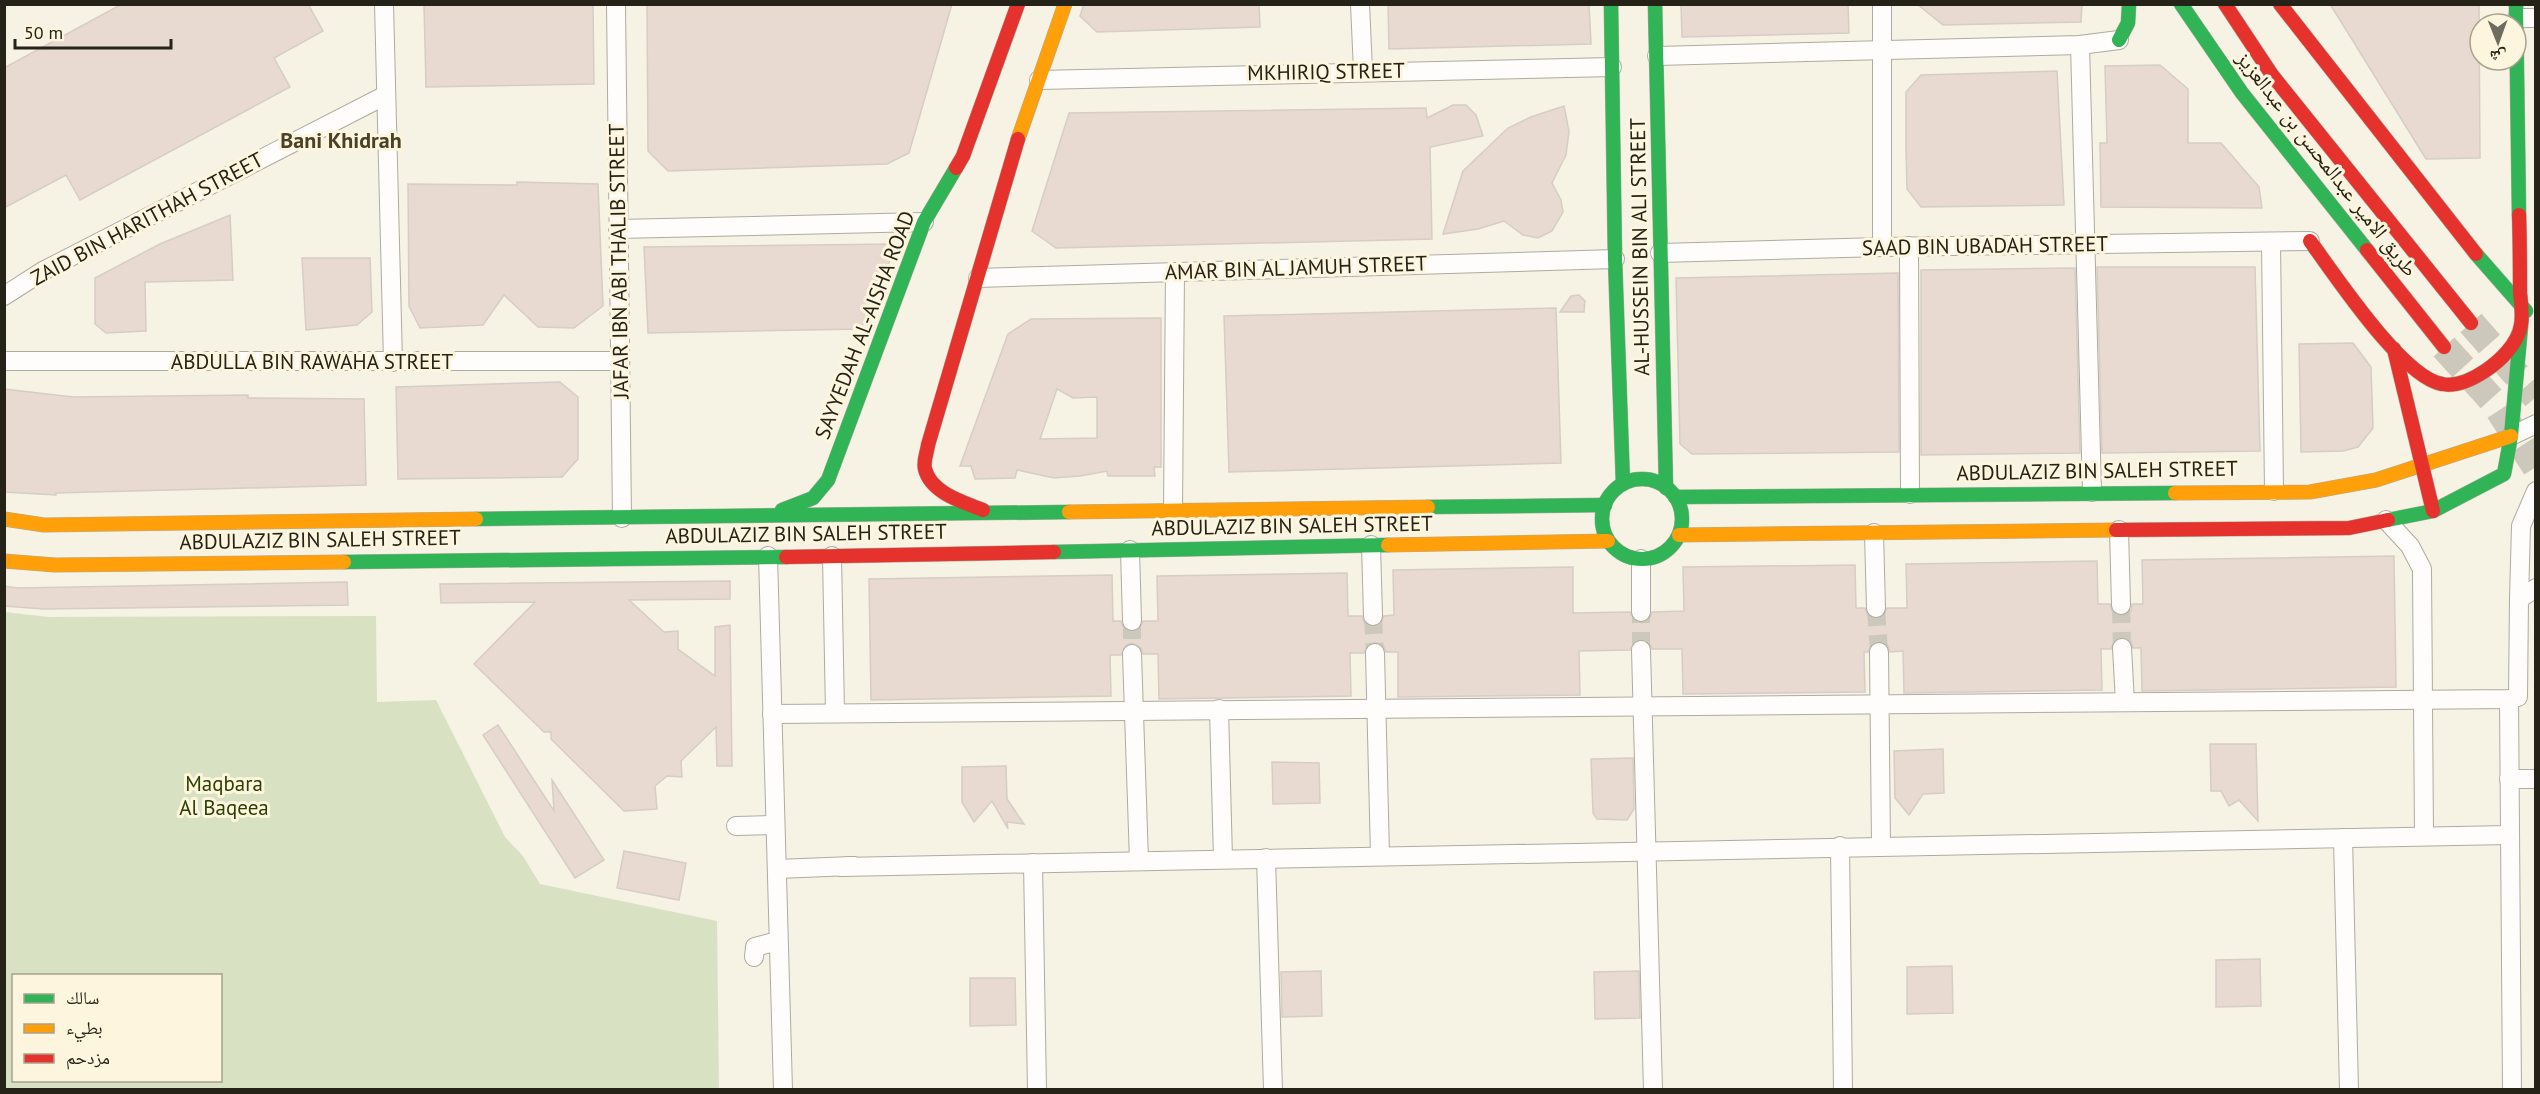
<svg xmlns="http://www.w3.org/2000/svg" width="2540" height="1094" font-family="'PT Sans','Noto Naskh Arabic',sans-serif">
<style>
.green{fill:#d8e2c3;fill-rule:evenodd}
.building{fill:#e8dad0;stroke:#d6cdc6;stroke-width:1.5;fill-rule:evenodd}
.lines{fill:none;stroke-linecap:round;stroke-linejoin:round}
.street-tunnel{stroke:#ccc8bb;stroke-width:18;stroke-dasharray:18 9;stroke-linecap:butt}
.primary-tunnel{stroke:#ccc8bb;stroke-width:28;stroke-dasharray:28 14;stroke-linecap:butt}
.street-casing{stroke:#aeaba0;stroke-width:20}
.fast-casing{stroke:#aeaba0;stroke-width:15}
.slow-casing{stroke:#aeaba0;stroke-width:15}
.jam-casing{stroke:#aeaba0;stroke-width:15}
.street{stroke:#fefdfb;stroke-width:18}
.fast{stroke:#30b455;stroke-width:14}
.slow{stroke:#ff9f0a;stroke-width:14}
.jam{stroke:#e5322d;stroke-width:14}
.labels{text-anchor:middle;stroke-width:6;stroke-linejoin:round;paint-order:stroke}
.street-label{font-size:21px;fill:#252217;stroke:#fdf5dd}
.park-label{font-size:21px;fill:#2b4002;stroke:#fdf5dd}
.neighbourhood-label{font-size:22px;font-weight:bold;fill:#4a4128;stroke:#fdf5dd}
</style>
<rect width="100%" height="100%" fill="#f6f2e4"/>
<!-- green -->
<path class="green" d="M5 612 49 617 376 616 377 702 436 700 505 837 523 856 540 884 717 921 719 1089H5ZM14 976H220V1080H14Z"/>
<!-- building -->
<g class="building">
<path d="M122 4H308L323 31 274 58 290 87 80 200 66 175 4 208V68Z"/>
<path d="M424 4H593L594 84 426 87Z"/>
<path d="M647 4H952L909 153 887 164 668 171 648 151Z"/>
<path d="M1084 4H1259L1260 27 1097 32 1080 16Z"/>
<path d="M1388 4H1589L1591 44 1389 49Z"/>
<path d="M1681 4H1848L1849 33 1682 37Z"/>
<path d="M1917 4H2082L2081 22 1943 25Z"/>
<path d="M2330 4H2479L2480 158 2426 159Z"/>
<path d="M2160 65 2188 89V143H2221L2259 187 2262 208 2101 207 2100 143H2107L2105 66Z"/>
<path d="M2057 71 2064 205 1921 207 1907 189 1906 149V92L1921 75Z"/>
<path d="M1453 105H1466L1476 115 1483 136 1430 147 1432 239 1056 248 1032 231 1069 113 1426 108 1427 118Z"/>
<path d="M1564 106 1569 131 1566 155 1552 183 1561 200 1563 212 1552 231 1538 238 1523 235 1504 221 1478 229 1443 234 1463 171 1508 128 1531 117Z"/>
<path d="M517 182 598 184 603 306 574 328 538 327 504 295 483 325 420 328 409 306 408 184 517 185Z"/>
<path d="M230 215 233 280 145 282 146 331 106 333 95 324V278L160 244Z"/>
<path d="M897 244 861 329 648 333 644 247Z"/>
<path d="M302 258H370L372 312 357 325 306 330Z"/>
<path d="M2097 267H2255L2260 451 2102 453Z"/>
<path d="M2075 268 2080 453 1921 455V270Z"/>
<path d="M1898 273 1899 452 1692 454 1680 444 1676 278Z"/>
<path d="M1579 295 1585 301 1584 312H1560L1571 296Z"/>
<path d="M1556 308 1561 463 1229 472 1224 316Z"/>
<path d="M1161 318V467H1154L1155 476H1108L1107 471 1080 476 1054 478 1017 470 1015 478 975 479 971 466H960L1008 334 1031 319ZM1057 389 1073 398 1097 397V438L1040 439Z"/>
<path d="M2353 343 2371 367 2373 428 2358 447 2343 451 2301 452 2299 344Z"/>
<path d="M560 382 578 397V459L562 477 398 479 396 387Z"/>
<path d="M4 389 73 397 248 395V398L364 399 366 485 56 493V495L4 492Z"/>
<path d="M2394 556 2396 687 2142 691 2141 648H2133L2131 641 2122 637 2115 639 2111 649H2101L2102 690 1904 693 1903 651 1890 652 1888 646 1879 641 1873 643 1868 652H1864L1865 692 1683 694 1682 649H1652L1650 644 1641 639 1635 641 1630 650 1579 651 1580 695 1398 697V652H1386L1384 647 1375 642 1369 644 1364 653H1350L1351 696 1159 699 1158 654H1143L1141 648 1132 643 1126 645 1121 655H1110L1111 696 871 700 869 579 1112 575 1113 621H1121L1123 627 1132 632 1138 630 1143 621H1158L1157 576 1347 573 1348 616H1362L1364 622 1373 627 1379 625 1384 616 1394 615 1393 570 1573 567V613L1630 612 1635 621 1642 623 1650 618 1652 612 1684 611 1683 567 1855 565 1856 608H1865L1867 614 1876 619 1882 617 1887 608H1907L1906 564 2097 561 2098 604H2110L2112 611 2121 616 2131 611 2132 604H2143L2142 560Z"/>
<path d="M730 581V599L629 600 664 632 678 631V649L715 676V627L730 625 732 766H717L716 727 681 761 682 777 667 776 655 786 657 809 624 811 551 739V732H544L474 664 535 602 441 603 440 584Z"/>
<path d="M347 582 348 605 44 609 4 606V586L18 588Z"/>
<path d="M498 725 554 811 552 780 604 860 575 878 483 735Z"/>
<path d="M2210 744H2256L2258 821 2239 800 2229 806 2221 791H2211Z"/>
<path d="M1943 749 1944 793 1923 794 1909 815 1895 798 1894 751Z"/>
<path d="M1633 758 1634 809 1627 820 1597 819 1593 813 1591 759Z"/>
<path d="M1272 762 1319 763 1320 803 1273 804Z"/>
<path d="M1006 766 1007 799 1024 824 1007 822 1008 829 992 801 974 822 962 802V767Z"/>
<path d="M624 851 686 863 679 900 617 888Z"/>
<path d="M2260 959 2261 1006 2216 1007V960Z"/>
<path d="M1952 966 1953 1013 1907 1014V967Z"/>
<path d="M1321 971 1322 1016 1282 1017 1281 972Z"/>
<path d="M1639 971 1640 1018 1595 1019 1594 972Z"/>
<path d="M970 978H1015L1016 1025 970 1026Z"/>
</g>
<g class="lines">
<!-- street-tunnel -->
<g class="street-tunnel">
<path d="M2121 605 2122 648"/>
<path d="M1876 608 1879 652"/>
<path d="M1373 616 1375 653"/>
<path d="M1132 621V654"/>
<path d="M1641 650V612"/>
</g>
<!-- primary-tunnel -->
<g class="primary-tunnel">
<path d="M2471 323 2536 397"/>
<path d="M2444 347 2494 402 2536 467"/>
</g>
<defs>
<g id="street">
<path d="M384 4 393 362"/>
<path d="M616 4 622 518"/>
<path d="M1360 4 1363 71"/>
<path d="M1882 4V247"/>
<path d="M2517 18H2536"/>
<path d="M2080 45 2092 492"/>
<path d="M1657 56 2080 45 2119 40"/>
<path d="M1039 80 1612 67"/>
<path d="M618 229 924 222"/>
<path d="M2271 242 2274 491"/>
<path d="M1909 246 1910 494"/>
<path d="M1660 253 1882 247 2310 241"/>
<path d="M978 278 1615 259"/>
<path d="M4 296 43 271 386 95"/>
<path d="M4 361H620"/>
<path d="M2511 436 2536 424"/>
<path d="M1173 511 1175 272"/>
<path d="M2386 520 2410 546 2422 569 2424 836"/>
<path d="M2119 530 2121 605"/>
<path d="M1874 533 1876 608"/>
<path d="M1371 545 1373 616"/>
<path d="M1130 550 1132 621"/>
<path d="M768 556 783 1090"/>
<path d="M832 556 835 713"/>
<path d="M2519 599 2521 526 2536 491"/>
<path d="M1641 612V559"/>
<path d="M2122 648 2125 702"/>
<path d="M1641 650 1653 1090"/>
<path d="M1879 652 1881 846"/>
<path d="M1375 653 1380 855"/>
<path d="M1132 654 1139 861"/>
<path d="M2509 699 2512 1090"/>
<path d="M1219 709 1223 859"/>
<path d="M772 714 2509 699 2518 697 2519 599 2536 588"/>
<path d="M2509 779H2536"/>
<path d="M736 826 775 825"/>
<path d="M2343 838 2349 1090"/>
<path d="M1840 846 1843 1090"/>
<path d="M1266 858 1273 1090"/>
<path d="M1033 863 1037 1090"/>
<path d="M854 866 841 867 2509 835"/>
<path d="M777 869 852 866"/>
<path d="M754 957 755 947 778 941"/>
</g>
<g id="fast">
<path d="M1611 4 1615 259 1623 484"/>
<path d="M1655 4 1666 488"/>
<path d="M2181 4 2242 93 2367 250"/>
<path d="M2516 4 2519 215"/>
<path d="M2119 40 2128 23 2129 4"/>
<path d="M2476 254 2526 311"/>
<circle cx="1642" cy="519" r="40"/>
<path d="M1675 497 2175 493"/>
<path d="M1428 507 1605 505"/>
<path d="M782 510 813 498 828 480 924 222 956 168"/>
<path d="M476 519 1069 512"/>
<path d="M2388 520 2433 511 2504 474 2511 436 2521 326"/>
<path d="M1054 552 1388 545"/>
<path d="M344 562 786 557"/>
</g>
<g id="slow">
<path d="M1018 139 1065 4"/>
<path d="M2175 493 2310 492 2376 480 2511 436"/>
<path d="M1069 512 1428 507"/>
<path d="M4 519 44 525 476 519"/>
<path d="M1679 535 2116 530"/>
<path d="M1388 545 1608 541"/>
<path d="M4 561 55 565 344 562"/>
</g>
<g id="jam">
<path d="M2225 4 2272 75 2471 323"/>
<path d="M2280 4 2476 254"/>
<path d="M956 168 963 156 1018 4"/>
<path d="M2310 241C2335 275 2402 377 2442 384 2457 387 2473 379 2485 371 2500 361 2518 344 2521 325 2523 315 2521 303 2520 293 2520 267 2520 241 2519 215"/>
<path d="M2367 250 2444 347"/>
<path d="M2394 349 2433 511"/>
<path d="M983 510C963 502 931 493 925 469 923 461 927 453 928 445L1018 139"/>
<path d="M2116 530 2349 528 2388 520"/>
<path d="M786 557 1054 552"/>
</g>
</defs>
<!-- street casing -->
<use href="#street" class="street-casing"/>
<!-- fast casing -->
<use href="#fast" class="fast-casing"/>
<!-- slow casing -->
<use href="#slow" class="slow-casing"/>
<!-- jam casing -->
<use href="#jam" class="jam-casing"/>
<!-- street -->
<use href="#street" class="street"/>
<!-- fast -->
<use href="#fast" class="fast"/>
<!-- slow -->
<use href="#slow" class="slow"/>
<!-- jam -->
<use href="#jam" class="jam"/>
</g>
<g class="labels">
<!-- street labels -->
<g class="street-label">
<text transform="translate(1326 72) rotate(-1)" y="7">MKHIRIQ STREET</text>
<text transform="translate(2327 164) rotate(52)" y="7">طريق الامير عبدالمحسن بن عبدالعزيز</text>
<text transform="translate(147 219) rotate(-28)" y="7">ZAID BIN HARITHAH STREET</text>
<text transform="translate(1985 246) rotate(-1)" y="7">SAAD BIN UBADAH STREET</text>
<text transform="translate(1640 247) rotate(-91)" y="7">AL-HUSSEIN BIN ALI STREET</text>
<text transform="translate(619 261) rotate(-91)" y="7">JAFAR IBN ABI THALIB STREET</text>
<text transform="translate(1296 268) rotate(-2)" y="7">AMAR BIN AL JAMUH STREET</text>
<text transform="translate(865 325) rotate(-69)" y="7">SAYYEDAH AL-AISHA ROAD</text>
<text x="312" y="369">ABDULLA BIN RAWAHA STREET</text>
<text transform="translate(2097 471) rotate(-1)" y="7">ABDULAZIZ BIN SALEH STREET</text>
<text transform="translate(1292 526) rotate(-1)" y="7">ABDULAZIZ BIN SALEH STREET</text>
<text transform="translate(806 534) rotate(-1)" y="7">ABDULAZIZ BIN SALEH STREET</text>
<text transform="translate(320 540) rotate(-1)" y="7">ABDULAZIZ BIN SALEH STREET</text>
</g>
<!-- park labels -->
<g class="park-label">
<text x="224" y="791">Maqbara<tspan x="224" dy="24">Al Baqeea</tspan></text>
</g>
<!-- neighbourhood labels -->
<g class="neighbourhood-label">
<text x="341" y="148">Bani Khidrah</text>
</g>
</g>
<!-- border -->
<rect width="2540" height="1094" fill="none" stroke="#252217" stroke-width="12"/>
<!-- legend -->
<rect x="12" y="974" width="210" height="108" fill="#fdf5dd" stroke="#a7a18e" stroke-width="1.5"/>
<rect x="24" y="994" width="30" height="9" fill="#30b455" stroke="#a7a18e" stroke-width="1.5"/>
<text x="66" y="1004" font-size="18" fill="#252217">سالك</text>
<rect x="24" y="1024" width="30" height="9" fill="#ff9f0a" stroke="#a7a18e" stroke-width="1.5"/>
<text x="66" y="1034" font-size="18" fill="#252217">بطيء</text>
<rect x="24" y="1054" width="30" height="9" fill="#e5322d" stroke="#a7a18e" stroke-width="1.5"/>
<text x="66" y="1064" font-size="18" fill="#252217">مزدحم</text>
<!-- north arrow -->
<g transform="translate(2498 42) rotate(179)"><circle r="28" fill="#fdf5dd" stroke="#a7a18e" stroke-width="1.5"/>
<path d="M0-4.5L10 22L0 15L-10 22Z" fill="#6e6b5f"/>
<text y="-9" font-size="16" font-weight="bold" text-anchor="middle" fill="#252217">ش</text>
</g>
<!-- scale -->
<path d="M15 39v9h156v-9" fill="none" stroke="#252217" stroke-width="3"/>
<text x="24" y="39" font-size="18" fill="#252217" stroke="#fdf5dd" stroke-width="4.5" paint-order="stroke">50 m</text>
</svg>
